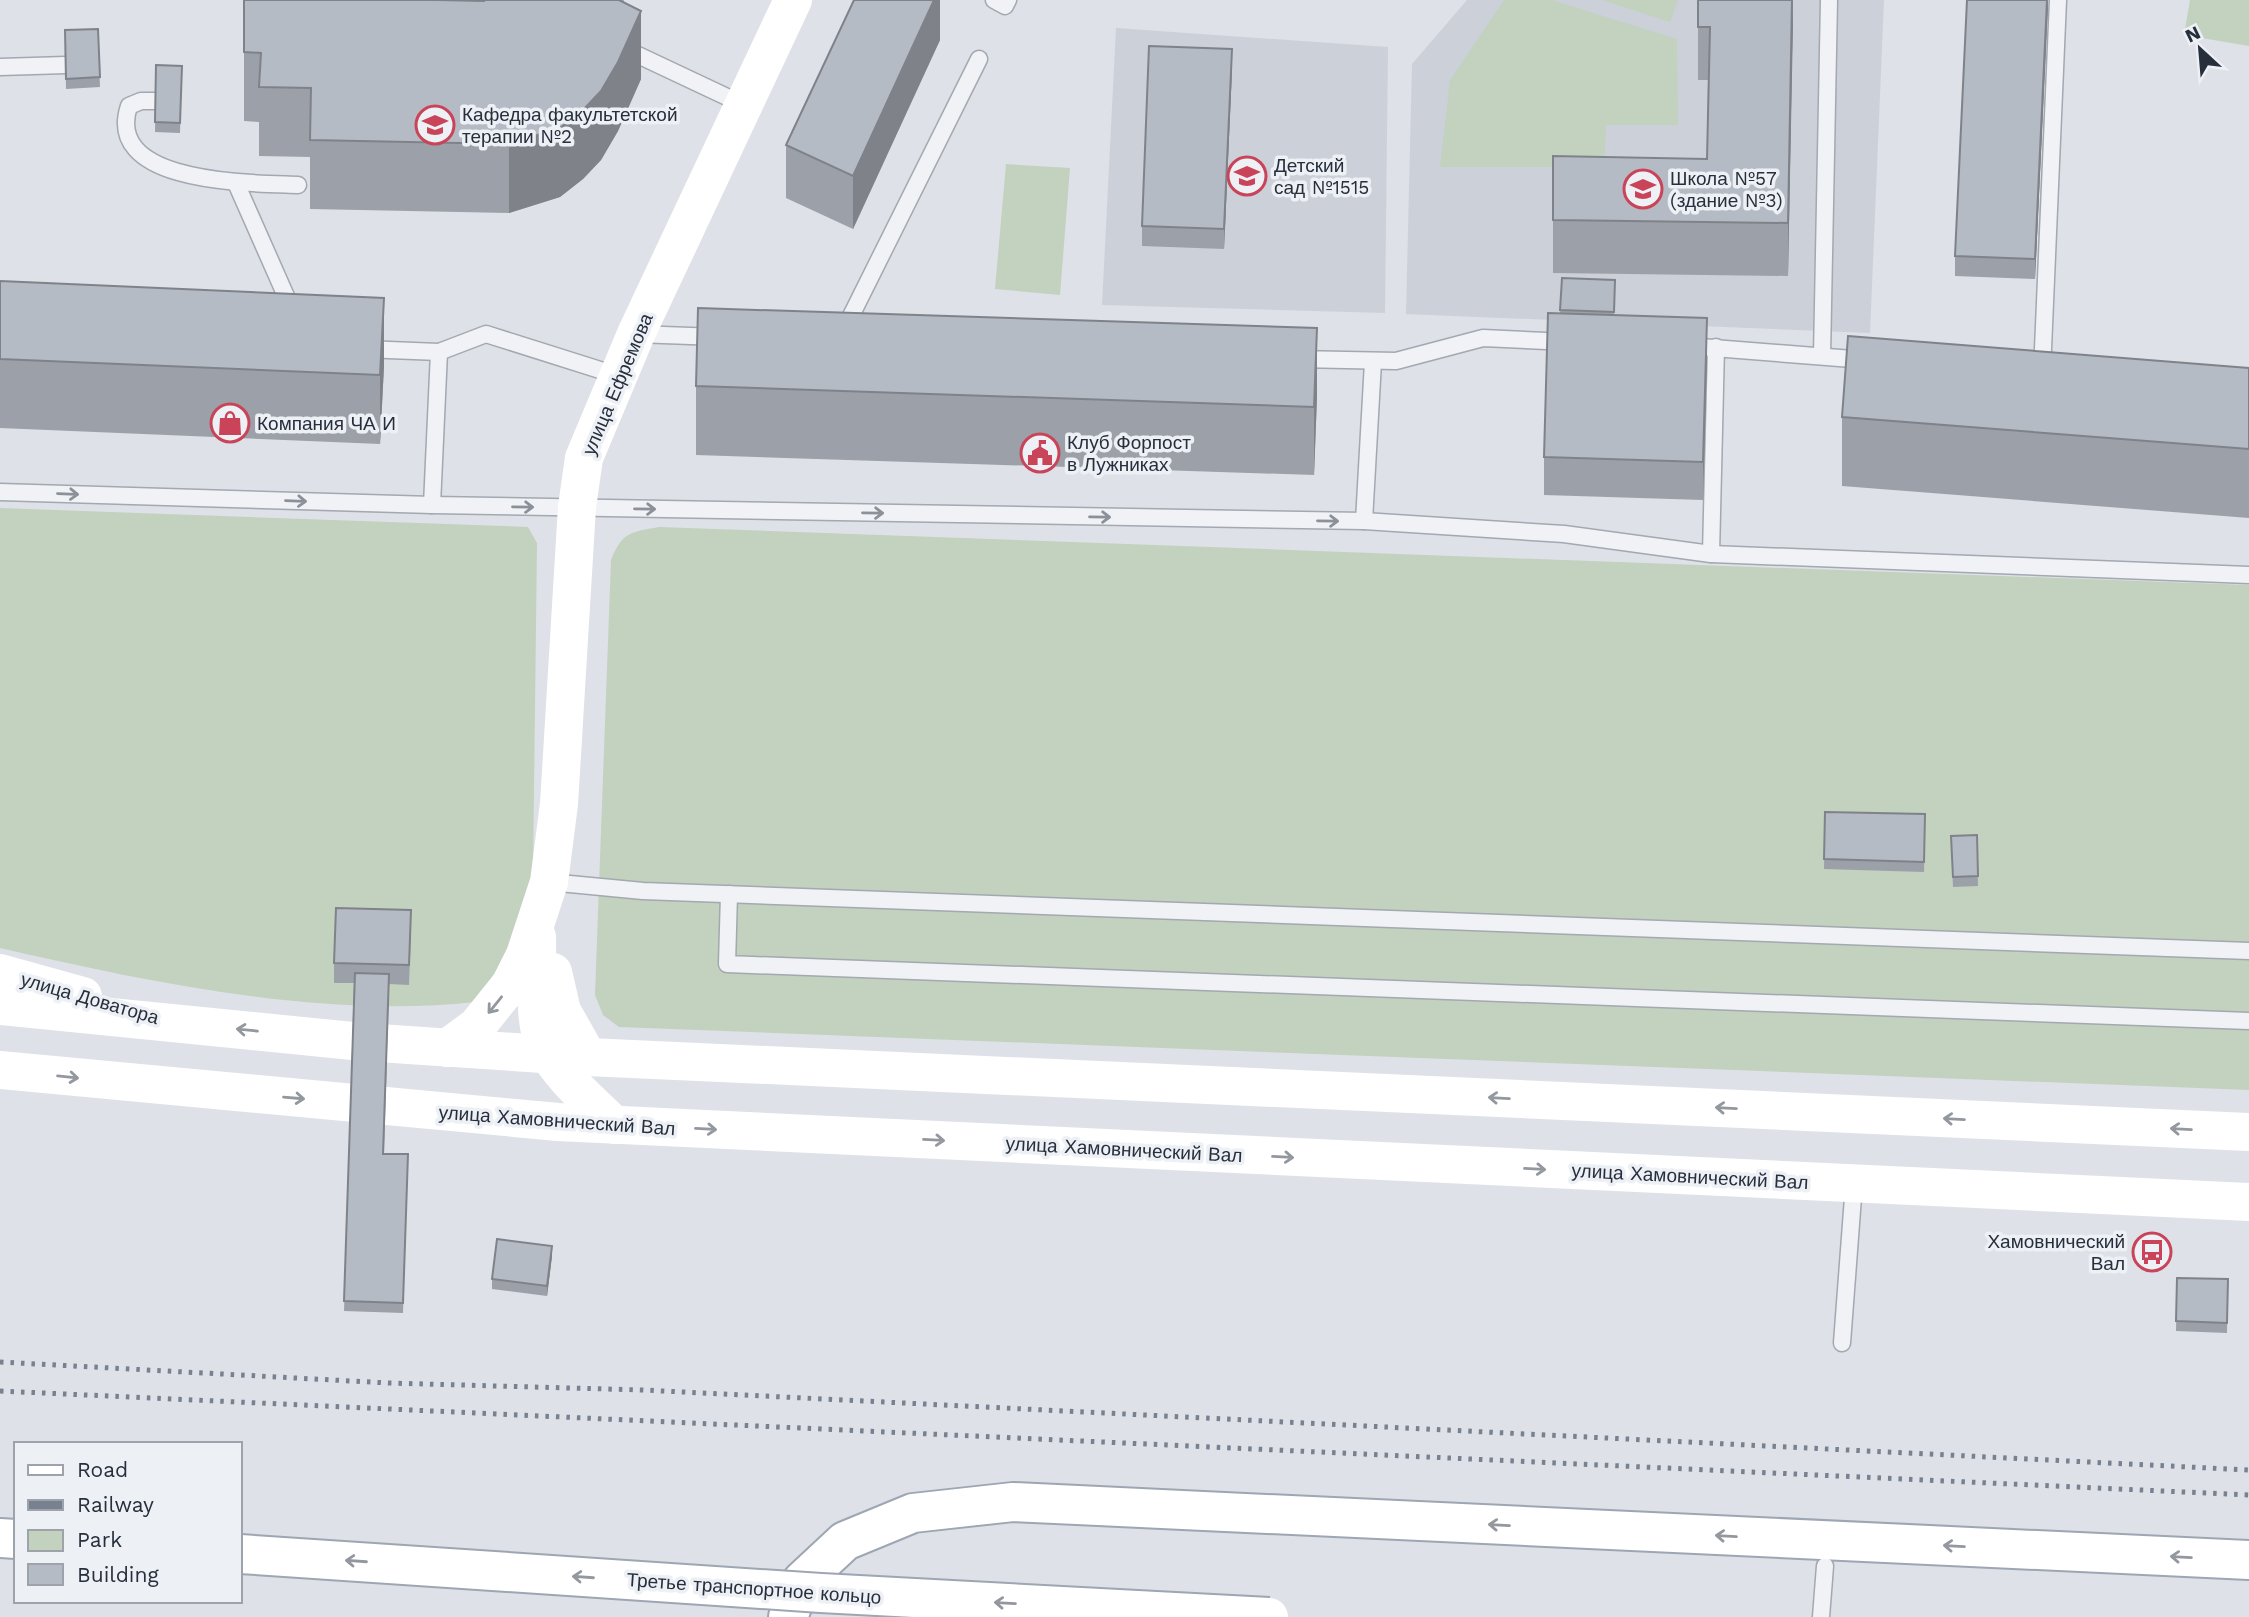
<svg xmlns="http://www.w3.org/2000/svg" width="2249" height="1617" font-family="'Work Sans',sans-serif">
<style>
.built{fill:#ccd0d9}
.green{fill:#c3d1bf}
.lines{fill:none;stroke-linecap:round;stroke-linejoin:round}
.lane-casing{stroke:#a3a8b1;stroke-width:19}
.primary-casing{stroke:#9da6b2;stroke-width:42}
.lane{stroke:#f0f2f5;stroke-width:16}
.secondary{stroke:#fff;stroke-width:38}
.primary{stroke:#fff;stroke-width:38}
.rail{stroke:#778190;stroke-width:5;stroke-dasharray:3.5 7;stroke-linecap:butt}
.primary-bridge-casing{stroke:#9da6b2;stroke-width:42;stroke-linecap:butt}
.primary-bridge{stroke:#fff;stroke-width:38}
.wall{fill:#9ca1a9}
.shaded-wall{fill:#7f8389}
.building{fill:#b5bbc4;stroke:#7f8389;stroke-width:2}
.oneway{stroke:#8c9099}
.oneway2{stroke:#93979e}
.labels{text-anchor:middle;stroke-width:7;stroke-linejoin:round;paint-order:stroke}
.poi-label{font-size:19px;fill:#272f3d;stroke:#edf0f5;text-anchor:start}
.street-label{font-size:19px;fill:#272f3d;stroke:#edf0f5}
</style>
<rect width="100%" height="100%" fill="#dee1e7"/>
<!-- built -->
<g class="built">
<path d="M1467 0H1884L1870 333 1406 314 1412 64Z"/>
<path d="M1116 28 1388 47 1385 313 1102 305Z"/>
</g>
<!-- green -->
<g class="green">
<path d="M1504 0H1552L1677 39 1678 125H1606L1604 167H1440L1450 80Z"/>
<path d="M1602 0H1678L1670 22Z"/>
<path d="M2190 0H2249V46L2184 35Z"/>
<path d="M1006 164 1070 168 1060 295 995 289Z"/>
<path d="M0 508 528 527 537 543 533 872 527 925 475 1002C322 1019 149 982 0 948Z"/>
<path d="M659 527 2249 585V1090L619 1027 603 1015 595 995 611 560C622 532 631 532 659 527Z"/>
</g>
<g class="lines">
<defs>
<g id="lane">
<path d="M994 0 1005 6 1008 0"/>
<path d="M623 48 744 105"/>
<path d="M0 67 66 65"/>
<path d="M156 101H141L129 106C103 185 253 183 298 185"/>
<path d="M236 183 293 312"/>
<path d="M844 330 979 59"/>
<path d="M636 334 718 337"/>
<path d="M1688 346 1865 360"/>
<path d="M364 349 439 352 432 505"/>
<path d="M439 352 486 334 619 376"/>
<path d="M1822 356 1829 0"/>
<path d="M1296 359 1396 361 1483 338 1568 342"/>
<path d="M2042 372 2058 0"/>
<path d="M0 492 432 505 1364 521 1564 534 1711 554 2249 575"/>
<path d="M1364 521 1373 362"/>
<path d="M1711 554 1716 347"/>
<path d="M549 882 643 891 2249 951"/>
<path d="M729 894 727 964 2249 1021"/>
<path d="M1842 1343 1854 1184"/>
<path d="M1821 1617 1825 1566"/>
</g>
<g id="primary">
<path d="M0 1538 16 1539"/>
<path d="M788 1617 802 1581 845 1541 913 1513 1013 1502 2249 1560"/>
</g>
</defs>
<!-- lane casing -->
<use href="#lane" class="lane-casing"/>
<!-- primary casing -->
<use href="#primary" class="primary-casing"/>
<!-- lane -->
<use href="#lane" class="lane"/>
<!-- secondary -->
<g class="secondary">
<path d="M537 937C538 965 532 1023 545 1047 560 1077 590 1101 614 1125"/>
<path d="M553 972 562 1011 588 1057"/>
<path d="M0 973 83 996"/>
<path d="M0 1006 363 1042 588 1057 2249 1132"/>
<path d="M447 1048 477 1026 510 985 525 955 549 882 559 804 577 507 584 458 636 334 793 0"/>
<path d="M0 1070 558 1122 2249 1202"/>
</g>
<!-- primary -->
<use href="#primary" class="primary"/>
<!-- rail -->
<g class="rail">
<path d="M0 1362 388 1383 643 1390 2249 1470"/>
<path d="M0 1391 2249 1495"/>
</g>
<defs>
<path id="primary-bridge" d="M240 1554 821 1593 1269 1617"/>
</defs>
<!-- primary-bridge casing -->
<use href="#primary-bridge" class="primary-bridge-casing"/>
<!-- primary-bridge -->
<use href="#primary-bridge" class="primary-bridge"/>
</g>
<!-- wall -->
<g class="wall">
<path d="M244 0 484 1 485 0H624L623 2 641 79 618 131 601 160 583 179 560 197 509 213 310 209V157L259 156V122L244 121Z"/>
<path d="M940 0V40L853 229 786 198V145Z"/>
<path d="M1793 0 1788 276 1553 273V156L1707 159 1708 80H1698V27Z"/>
<path d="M2048 0 2035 279 1955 276V256Z"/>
<path d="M98 29 100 87 66 89 65 30Z"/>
<path d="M156 65 182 66 180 133 155 132Z"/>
<path d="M1232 69 1224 249 1142 246V226Z"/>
<path d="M1562 278 1615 280 1614 315 1707 356 1703 500 1544 495V457L1560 314Z"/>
<path d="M0 281 384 366 380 444 0 428Z"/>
<path d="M2249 368V518L1842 486V417Z"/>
<path d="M696 386 1317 397 1314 475 696 455Z"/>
<path d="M1825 812 1925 814 1924 872 1824 869Z"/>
<path d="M1977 835 1978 886 1953 887 1951 836Z"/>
<path d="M411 930 409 985 389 984 384 1154H408L403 1313 344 1311 354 983H334V963Z"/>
<path d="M552 1256 547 1296 492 1289V1279Z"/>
<path d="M2177 1278 2228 1279 2227 1333 2176 1331Z"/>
</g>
<!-- shaded-wall -->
<g class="shaded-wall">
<path d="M934 0H940V40L853 229V176Z"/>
<path d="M1792 0 1793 25 1788 276V223Z"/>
<path d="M2047 0 2048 8 2035 279V259Z"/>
<path d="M641 11V79L618 131 601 160 583 179 560 197 509 213V144Z"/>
<path d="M1232 49V69L1224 249V229Z"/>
<path d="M384 298V366L380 444V375Z"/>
<path d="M1707 318V356L1703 500V462Z"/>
<path d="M1317 328V397L1314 475V407Z"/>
<path d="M552 1246V1256L547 1296V1286Z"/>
</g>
<!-- building -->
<g class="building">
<path d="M244 0H437L484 1 485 0H619L641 11 618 62 601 91 583 110 560 128 509 144 310 140 311 88 259 87 261 53 244 52Z"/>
<path d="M854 0H934L853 176 786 145Z"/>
<path d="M1698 0H1792L1788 223 1553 220V156L1707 159 1710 27H1698Z"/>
<path d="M1967 0H2047L2035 259 1955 256Z"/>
<path d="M98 29 100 77 66 79 65 30Z"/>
<path d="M1149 46 1232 49 1224 229 1142 226Z"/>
<path d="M156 65 182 66 180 123 155 122Z"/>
<path d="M1562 278 1615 280 1614 312 1560 310Z"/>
<path d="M0 281 384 298 380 375 0 359Z"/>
<path d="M698 308 1317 328 1314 407 696 386Z"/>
<path d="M1548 313 1707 318 1703 462 1544 457Z"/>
<path d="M1848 336 2249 368V449L1842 417Z"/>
<path d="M1825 812 1925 814 1924 862 1824 859Z"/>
<path d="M1977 835 1978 876 1953 877 1951 836Z"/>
<path d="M336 908 411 910 409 965 334 963Z"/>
<path d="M355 973 389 974 383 1154H408L403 1303 344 1301Z"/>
<path d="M497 1239 552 1246 547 1286 492 1279Z"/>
<path d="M2177 1278 2228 1279 2227 1323 2176 1321Z"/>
</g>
<!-- one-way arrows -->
<defs><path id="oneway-shaft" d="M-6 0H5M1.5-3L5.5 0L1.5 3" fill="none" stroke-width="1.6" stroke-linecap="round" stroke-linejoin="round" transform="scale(1.75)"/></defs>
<g class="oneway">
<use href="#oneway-shaft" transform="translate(68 494) rotate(2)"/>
<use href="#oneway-shaft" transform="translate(296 501) rotate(2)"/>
<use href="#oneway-shaft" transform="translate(523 507) rotate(1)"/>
<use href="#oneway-shaft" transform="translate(645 509) rotate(1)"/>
<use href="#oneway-shaft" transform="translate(873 513) rotate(1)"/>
<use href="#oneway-shaft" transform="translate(1100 517) rotate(1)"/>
<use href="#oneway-shaft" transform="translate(1328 521) rotate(1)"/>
</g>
<g class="oneway2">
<use href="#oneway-shaft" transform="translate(495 1005) rotate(129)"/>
<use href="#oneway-shaft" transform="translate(247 1030) rotate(-174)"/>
<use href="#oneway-shaft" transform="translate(68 1077) rotate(6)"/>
<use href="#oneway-shaft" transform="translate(294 1098) rotate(5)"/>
<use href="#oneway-shaft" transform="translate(1499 1098) rotate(-177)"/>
<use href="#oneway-shaft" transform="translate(1726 1108) rotate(-177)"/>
<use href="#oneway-shaft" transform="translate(1954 1119) rotate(-177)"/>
<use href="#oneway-shaft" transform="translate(706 1129) rotate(3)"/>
<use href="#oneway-shaft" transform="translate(2181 1129) rotate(-177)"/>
<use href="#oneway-shaft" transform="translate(934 1140) rotate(3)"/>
<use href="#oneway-shaft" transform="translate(1283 1157) rotate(3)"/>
<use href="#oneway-shaft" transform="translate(1535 1169) rotate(3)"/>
<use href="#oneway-shaft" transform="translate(1499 1525) rotate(-177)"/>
<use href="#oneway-shaft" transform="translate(1726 1536) rotate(-177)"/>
<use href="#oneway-shaft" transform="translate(1954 1546) rotate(-177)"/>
<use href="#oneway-shaft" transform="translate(2181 1557) rotate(-177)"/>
<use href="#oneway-shaft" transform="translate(356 1561) rotate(-176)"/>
<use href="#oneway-shaft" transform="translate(583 1577) rotate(-176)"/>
<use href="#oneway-shaft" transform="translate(1005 1603) rotate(-177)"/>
</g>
<!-- icons -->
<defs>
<symbol id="university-ring" viewBox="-11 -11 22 22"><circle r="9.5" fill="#edf0f5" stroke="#ca4459" stroke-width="1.5"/><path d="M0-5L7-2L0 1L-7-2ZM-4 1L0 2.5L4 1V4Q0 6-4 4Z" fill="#ca4459"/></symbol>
<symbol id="school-ring" viewBox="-11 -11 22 22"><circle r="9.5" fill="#edf0f5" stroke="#ca4459" stroke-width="1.5"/><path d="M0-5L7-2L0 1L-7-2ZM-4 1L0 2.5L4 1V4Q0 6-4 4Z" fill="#ca4459"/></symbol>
<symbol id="shop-ring" viewBox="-11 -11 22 22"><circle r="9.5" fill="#edf0f5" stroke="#ca4459" stroke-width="1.5"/><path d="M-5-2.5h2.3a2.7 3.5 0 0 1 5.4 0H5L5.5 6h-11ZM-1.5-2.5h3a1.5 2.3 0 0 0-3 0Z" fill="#ca4459"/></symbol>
<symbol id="civic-ring" viewBox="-11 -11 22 22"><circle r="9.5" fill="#edf0f5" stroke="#ca4459" stroke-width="1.5"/><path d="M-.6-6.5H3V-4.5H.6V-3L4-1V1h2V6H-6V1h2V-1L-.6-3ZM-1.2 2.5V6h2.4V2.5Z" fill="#ca4459"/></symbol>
<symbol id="bus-ring" viewBox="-11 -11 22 22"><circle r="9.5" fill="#edf0f5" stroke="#ca4459" stroke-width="1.5"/><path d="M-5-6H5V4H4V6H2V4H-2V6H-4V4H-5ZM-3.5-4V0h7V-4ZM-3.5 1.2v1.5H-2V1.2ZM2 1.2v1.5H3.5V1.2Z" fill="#ca4459"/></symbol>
</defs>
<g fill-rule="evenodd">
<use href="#university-ring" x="413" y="103" width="44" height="44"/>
<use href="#school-ring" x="1225" y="154" width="44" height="44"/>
<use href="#school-ring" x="1621" y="167" width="44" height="44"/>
<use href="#shop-ring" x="208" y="401" width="44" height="44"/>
<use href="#civic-ring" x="1018" y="431" width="44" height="44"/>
<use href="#bus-ring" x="2130" y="1230" width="44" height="44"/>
</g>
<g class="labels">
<!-- poi labels -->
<g class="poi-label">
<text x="462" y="121">Кафедра факультетской<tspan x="462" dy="22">терапии №2</tspan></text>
<text x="1274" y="172">Детский<tspan x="1274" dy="22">сад №1515</tspan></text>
<text x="1670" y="185">Школа №57<tspan x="1670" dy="22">(здание №3)</tspan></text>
<text x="257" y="430">Компания ЧА И</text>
<text x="1067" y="449">Клуб Форпост<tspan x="1067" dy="22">в Лужниках</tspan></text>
<text x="2125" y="1248" text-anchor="end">Хамовнический<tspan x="2125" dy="22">Вал</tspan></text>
</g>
<!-- street labels -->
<g class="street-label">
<text transform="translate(617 384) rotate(-67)" y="7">улица Ефремова</text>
<text transform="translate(90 998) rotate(16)" y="7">улица Доватора</text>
<text transform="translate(557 1120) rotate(4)" y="7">улица Хамовнический Вал</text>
<text transform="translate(1124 1149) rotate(3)" y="7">улица Хамовнический Вал</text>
<text transform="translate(1690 1176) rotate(3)" y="7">улица Хамовнический Вал</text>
<text transform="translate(754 1588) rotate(4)" y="7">Третье транспортное кольцо</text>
</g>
</g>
<!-- legend -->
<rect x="14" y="1442" width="228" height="161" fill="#edf0f5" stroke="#9ea3ab" stroke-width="2"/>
<rect x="28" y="1465" width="35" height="10" fill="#ffffff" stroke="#9ea3ab" stroke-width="2"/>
<text x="77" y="1477" font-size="21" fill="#272f3d">Road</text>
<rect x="28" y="1500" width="35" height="10" fill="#778190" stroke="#9ea3ab" stroke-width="2"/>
<text x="77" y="1512" font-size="21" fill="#272f3d">Railway</text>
<rect x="28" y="1530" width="35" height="21" fill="#c3d1bf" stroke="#9ea3ab" stroke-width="2"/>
<text x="77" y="1547" font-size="21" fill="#272f3d">Park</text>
<rect x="28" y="1564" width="35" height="21" fill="#b5bbc4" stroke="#9ea3ab" stroke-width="2"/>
<text x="77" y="1582" font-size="21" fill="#272f3d">Building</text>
<!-- north arrow -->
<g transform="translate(2200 49) rotate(334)" stroke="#edf0f5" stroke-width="5" paint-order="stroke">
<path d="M0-5L12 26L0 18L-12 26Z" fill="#272f3d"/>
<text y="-10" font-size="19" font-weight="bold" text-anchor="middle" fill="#272f3d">N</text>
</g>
</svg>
